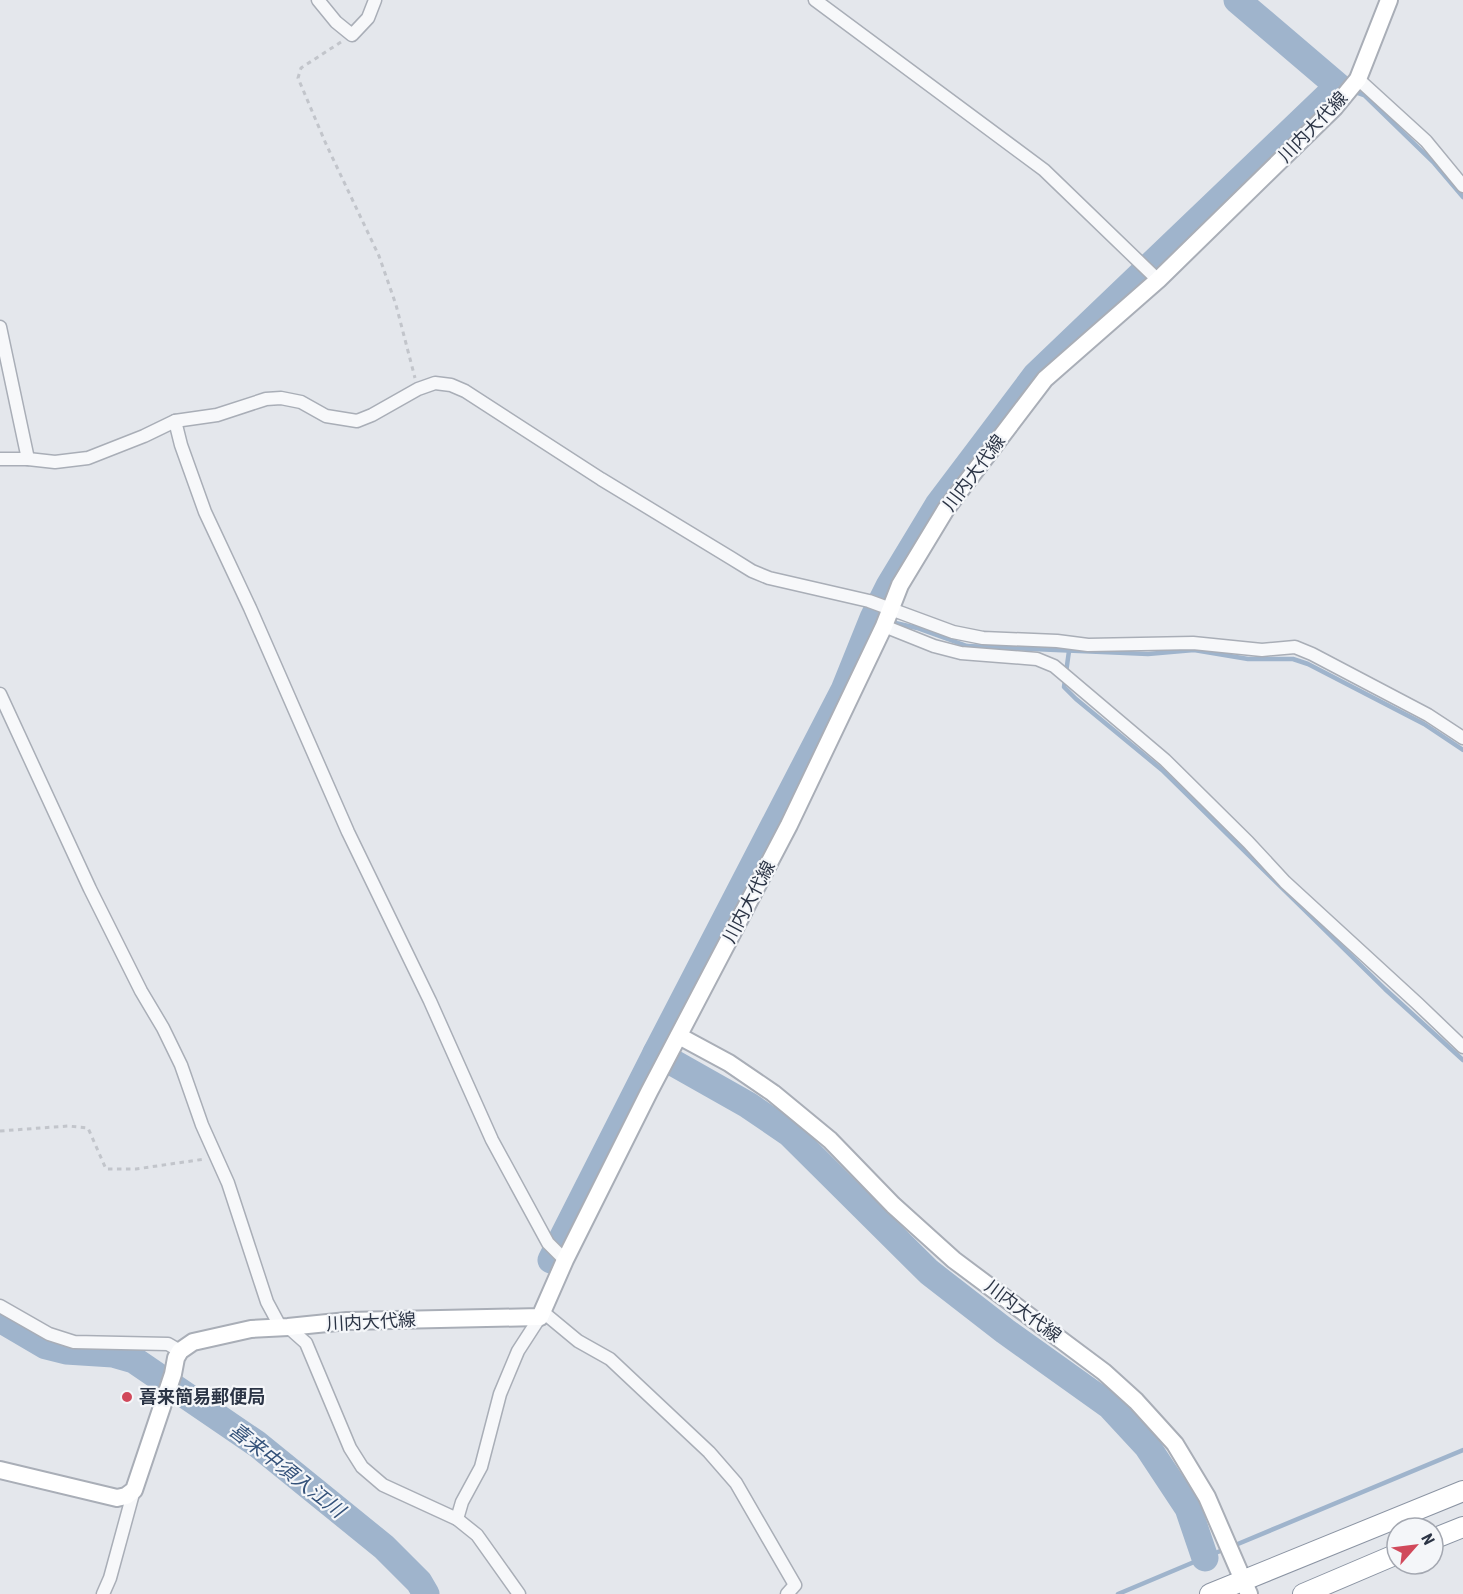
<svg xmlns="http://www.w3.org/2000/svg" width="1463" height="1594" font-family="'Roboto Condensed','Noto Sans JP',sans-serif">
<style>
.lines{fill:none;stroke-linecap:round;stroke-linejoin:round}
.stream{stroke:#9fb4cc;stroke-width:4.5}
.river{stroke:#9fb4cc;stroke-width:27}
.minor-casing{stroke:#a9aeb7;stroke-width:15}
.secondary-casing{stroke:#a9aeb7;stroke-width:20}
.trunk-casing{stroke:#8b94a3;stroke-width:22}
.path{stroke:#c2c5cb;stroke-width:3;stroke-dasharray:4.5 4.5;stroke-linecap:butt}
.minor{stroke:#f7f8fa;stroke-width:12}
.secondary{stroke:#fff;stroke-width:16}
.trunk{stroke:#fff;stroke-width:20}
.poi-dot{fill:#d1495b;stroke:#f4f6f9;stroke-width:2}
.labels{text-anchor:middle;stroke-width:4.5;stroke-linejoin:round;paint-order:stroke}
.street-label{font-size:18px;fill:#2b3445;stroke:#f4f6f9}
.poi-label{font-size:18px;font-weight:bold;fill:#2b3445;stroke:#f4f6f9;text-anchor:start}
.water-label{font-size:20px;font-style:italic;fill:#34527a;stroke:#f4f6f9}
</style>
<rect width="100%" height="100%" fill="#e4e7ec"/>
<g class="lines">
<!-- stream -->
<g class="stream">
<path d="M1338 86 1364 95 1434 163 1463 197"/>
<path d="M891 622 917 628 967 646 1148 654 1194 650 1248 659H1293L1308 664 1424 724 1463 750"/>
<path d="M1069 651 1064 687 1076 699 1162 770 1385 989 1463 1060"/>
<path d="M1233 1546 1463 1450"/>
<path d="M1118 1594 1225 1549"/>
</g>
<!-- river -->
<g class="river">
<path d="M551 1260 656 1053"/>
<path d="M0 1319 46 1346 66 1351 113 1354 134 1360 257 1444 384 1547 419 1582 426 1594"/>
<path d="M1205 1558 1188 1508 1147 1446 1110 1406 1005 1331 929 1272 789 1133 748 1105 656 1053 844 690 873 618 889 586 938 505 1036 375 1338 86 1237 0"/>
</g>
<defs>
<g id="minor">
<path d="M318 0 336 22 352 35 368 18 375 0"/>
<path d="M815 0 1044 170 1158 280"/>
<path d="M1358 79 1426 141 1463 186"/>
<path d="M0 327 28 459"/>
<path d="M175 421 181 445 205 512 250 608 348 832 430 1001 492 1140 548 1243 565 1260"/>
<path d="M0 459H28L55 462 88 458 144 436 175 421 217 415 266 399 281 398 301 402 326 416 357 421 372 415 418 389 435 383 451 385 465 391 601 479 731 558 752 571 769 578 869 601 953 632 983 638 1057 641 1088 645 1193 643 1262 650 1295 647 1312 654 1428 715 1463 738"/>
<path d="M884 626 934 646 961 653 1037 659 1054 666 1165 760 1248 842 1285 882 1418 1004 1463 1047"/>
<path d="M0 694 90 889 141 991 163 1028 181 1065 202 1125 228 1183 267 1302 281 1328"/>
<path d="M0 1306 49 1334 74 1342 168 1344 180 1351"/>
<path d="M543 1312 578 1341 610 1359 709 1452 736 1483 795 1585 787 1594"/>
<path d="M288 1327 306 1343 350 1448 362 1467 383 1485 457 1519 477 1535 519 1594"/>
<path d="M457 1519 462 1502 481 1467 500 1394 518 1351 540 1317"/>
<path d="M103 1594 110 1578 134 1490"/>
</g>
<g id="secondary">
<path d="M679 1036 729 1063 773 1093 830 1140 893 1205 954 1260 1104 1372 1136 1401 1175 1444 1207 1497 1249 1594"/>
<path d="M0 1470 117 1498 126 1496 134 1490 173 1374 176 1358 180 1351 193 1342 251 1329 288 1327 347 1321 540 1317 565 1260 649 1092 789 825 884 626 900 585 946 509 1045 379 1158 280 1335 107 1358 79 1389 0"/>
</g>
<g id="trunk">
<path d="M1433 1539 1463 1527"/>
<path d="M1210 1594 1463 1491"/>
<path d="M1303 1594 1397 1554"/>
</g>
</defs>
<!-- minor casing -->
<use href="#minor" class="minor-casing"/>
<!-- secondary casing -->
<use href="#secondary" class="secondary-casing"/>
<!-- trunk casing -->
<use href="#trunk" class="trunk-casing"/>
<!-- path -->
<g class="path">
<path d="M341 42 301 68 298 78 326 144 379 256 396 305 415 378"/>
<path d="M0 1131 68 1126 88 1128 106 1169H136L205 1159"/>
</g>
<!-- minor -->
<use href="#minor" class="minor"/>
<!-- secondary -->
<use href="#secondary" class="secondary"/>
<!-- trunk -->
<use href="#trunk" class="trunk"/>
</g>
<!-- markers -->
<circle class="poi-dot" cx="127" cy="1397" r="6"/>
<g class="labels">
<!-- street labels -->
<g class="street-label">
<text transform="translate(1313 127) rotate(-46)" y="6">川内大代線</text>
<text transform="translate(974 473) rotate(-53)" y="6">川内大代線</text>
<text transform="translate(749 902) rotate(-62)" y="6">川内大代線</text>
<text transform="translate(1023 1311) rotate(37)" y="6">川内大代線</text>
<text transform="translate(371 1322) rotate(-3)" y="6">川内大代線</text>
</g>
<!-- poi labels -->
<g class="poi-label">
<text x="139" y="1403">喜来簡易郵便局</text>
</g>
<!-- water labels -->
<g class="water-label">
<text transform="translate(287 1470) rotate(38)" y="7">喜来中須入江川</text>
</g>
</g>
<!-- north arrow -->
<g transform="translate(1415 1546) rotate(62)"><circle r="28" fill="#f4f6f9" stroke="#a4a8b1" stroke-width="1.5"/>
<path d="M0-4.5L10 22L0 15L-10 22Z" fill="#d1495b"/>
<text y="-9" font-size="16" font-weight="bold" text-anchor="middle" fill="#2b3445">N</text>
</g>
</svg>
